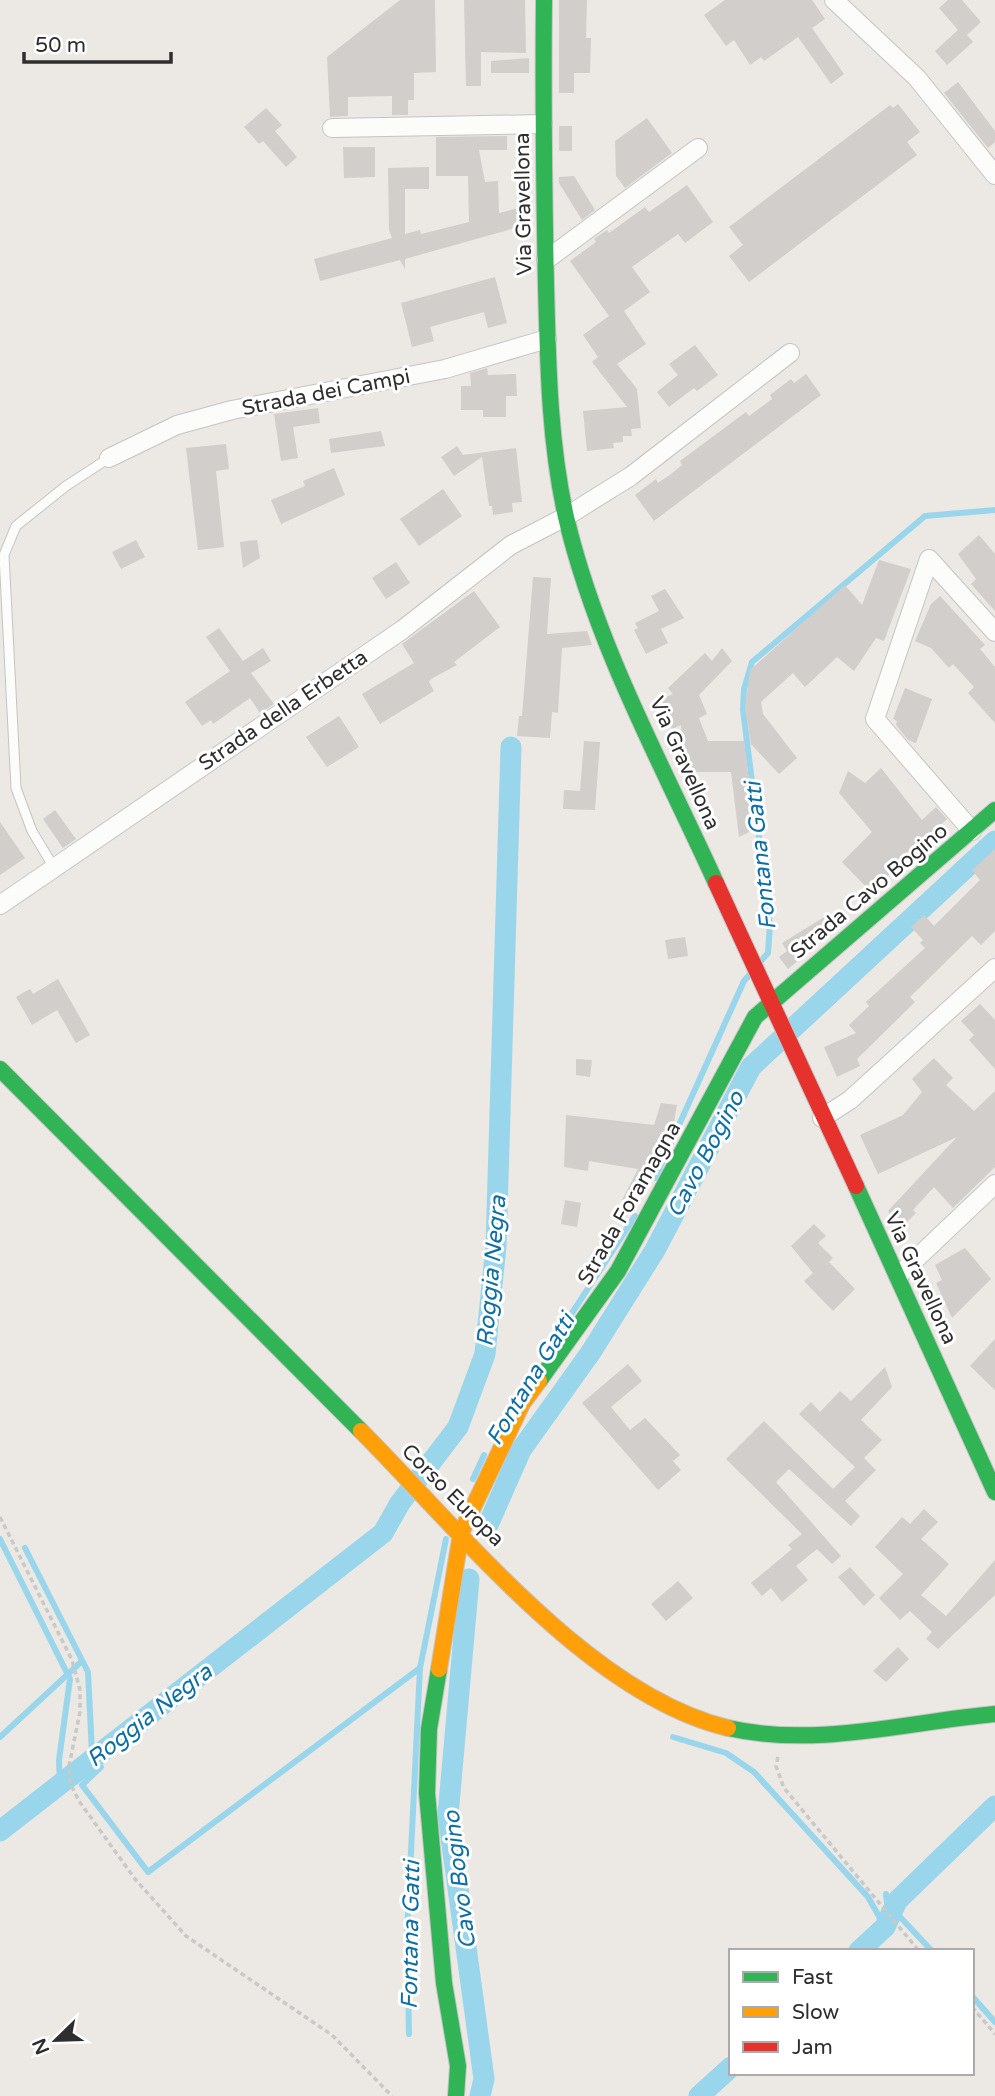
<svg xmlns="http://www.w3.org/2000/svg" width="995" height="2096" font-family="'Varela Round',sans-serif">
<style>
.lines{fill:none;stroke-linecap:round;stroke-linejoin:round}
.stream{stroke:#99d6ec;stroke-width:6}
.canal{stroke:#99d6ec;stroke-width:21}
.building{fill:#d1cecb}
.lane-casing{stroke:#c5c4c5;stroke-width:11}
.street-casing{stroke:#c5c4c5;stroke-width:20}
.fast-casing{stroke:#c5c4c5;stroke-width:18}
.slow-casing{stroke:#c5c4c5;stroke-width:18}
.jam-casing{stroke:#c5c4c5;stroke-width:18}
.path{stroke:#c9c9c8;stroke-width:3.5;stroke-dasharray:5 3.5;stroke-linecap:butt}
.lane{stroke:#fcfcfb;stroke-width:9}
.street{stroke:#fcfcfb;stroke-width:18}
.fast{stroke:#30b455;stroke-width:16}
.slow{stroke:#ff9f0a;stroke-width:16}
.jam{stroke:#e5322d;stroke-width:16}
.labels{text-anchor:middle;stroke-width:6;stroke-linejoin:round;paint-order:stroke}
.street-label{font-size:21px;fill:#2e2e2e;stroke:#fff}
.water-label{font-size:23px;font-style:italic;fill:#0d6fa3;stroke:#fff}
</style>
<rect width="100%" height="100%" fill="#ece8e4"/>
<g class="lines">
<!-- stream -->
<g class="stream">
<path d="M760 962 768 953 770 925 743 710 744 689 752 662 925 516 995 510"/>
<path d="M655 1178 744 981 751 973"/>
<path d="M561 1330 635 1216"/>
<path d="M473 1479 484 1455"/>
<path d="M0 1539 70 1679 59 1760 60 1787"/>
<path d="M25 1548 88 1672 92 1753 101 1767 82 1785 148 1872 420 1668"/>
<path d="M0 1737 82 1661"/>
<path d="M673 1737 726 1753 754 1772 868 1897 885 1927"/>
<path d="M886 1894 887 1903 932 1951"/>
<path d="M972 1996 995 2022"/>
<path d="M409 2034 407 1934 420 1668 446 1539"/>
</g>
<!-- canal -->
<g class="canal">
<path d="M488 1525 521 1450 591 1352 655 1250 751 1067 995 841"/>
<path d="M469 1579 448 1815 484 2079 480 2096"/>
<path d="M0 1831 383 1533 400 1503 458 1427 485 1354 496 1246 511 747"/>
<path d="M859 1951 885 1927 897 1901 995 1806"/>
<path d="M699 2096 731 2067"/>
</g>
</g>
<!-- building -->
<g class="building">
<path d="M400 0H435L436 72 414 73V100H408V115H392V96L348 97V116L330 117 327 57Z"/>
<path d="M464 0H525L526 53 481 52V86H466Z"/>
<path d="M559 0H587L586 38H591L590 73H574V93H559Z"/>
<path d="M725 0H812L825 19 812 28 844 74 831 84 798 37 764 61 761 57 750 65 734 40 726 46 704 15Z"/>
<path d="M948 0H962L981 22 967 35 973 42 947 65 935 51 958 30 939 8Z"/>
<path d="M529 58V73H491V61Z"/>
<path d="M958 82 995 131V142L988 148 944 93Z"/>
<path d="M898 104 920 132 907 142 917 155 749 282 729 256 743 245 729 227 890 105 893 108Z"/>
<path d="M266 108 282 125 275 131 297 157 286 167 263 141 259 144 244 127Z"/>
<path d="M647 118 672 153 625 188 616 176 615 141Z"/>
<rect x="559" y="126" width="13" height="25"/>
<path d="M507 136V150H479L485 182 498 181 499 213 526 206V225L405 259V269L400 260 320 281 314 259 392 238 389 230 388 168 429 167V189H405V234L420 230 421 234 469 222 468 176H436V137Z"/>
<path d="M343 147H375V177L344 178Z"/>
<path d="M574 176 595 210 582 220 559 183V177Z"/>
<path d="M687 185 713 222 685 243 678 234 632 267 650 292 624 311 646 344 617 364 637 389 641 428 631 429 632 436H623V442L613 443 614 448 587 451 583 411 627 407 592 362 598 357 583 335 609 316 570 261 596 242 594 239 607 230 609 233 645 207 649 212Z"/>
<path d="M495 277 507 323 488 328 484 312 430 327 434 341 412 347 401 303Z"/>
<path d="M695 345 718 375 697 391 694 388 669 407 657 392 678 375 669 364Z"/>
<path d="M487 368 488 375 516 374 517 396H506V417H483V410H461V386H471L470 373Z"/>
<path d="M806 374 821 395 654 521 635 495 656 479 658 483 671 474 682 465 680 461 746 412 749 416 772 399 770 395 791 379 794 383Z"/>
<path d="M318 408 320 423 293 427 298 458 281 461 274 414Z"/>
<path d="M381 431 385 446 331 453 329 439Z"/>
<path d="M226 444 229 469 216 471 224 547 198 550 186 448Z"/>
<path d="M457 446 463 455 516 448 522 502 512 503 513 512 493 515 492 506H489L482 457 454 476 441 457Z"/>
<path d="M334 468 345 495 281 524 271 500 305 486 303 481Z"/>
<path d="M443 489 462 516 419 546 400 519Z"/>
<path d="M979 535 995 554V611L971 584 976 579 958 554Z"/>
<path d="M136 540 145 557 121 569 112 552Z"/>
<path d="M257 540 260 558 243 568 240 542Z"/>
<path d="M879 560 911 569 884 641 876 638 854 671 837 657 805 687 793 673 761 702 763 714 797 758 779 774 751 744 745 709 750 670 845 585 862 605Z"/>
<path d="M396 562 410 583 386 599 372 578Z"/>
<path d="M533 577 551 578 547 634 587 631 592 645 562 648 558 713 552 712 550 738 517 736 519 716H522Z"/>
<path d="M665 589 684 618 661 629 668 643 646 654 634 630 638 628 635 623 659 611 651 596Z"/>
<path d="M474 591 500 627 454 662 457 665 431 679 429 682 434 691 380 724 362 694 414 663 402 644Z"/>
<path d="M940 596 985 645 980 649 995 667V723L968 693 974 687 953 664 949 668 931 648 915 641 931 604Z"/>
<path d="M219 628 243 661 263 648 271 661 251 673 274 704 260 713 250 698 213 724 211 720 202 726 185 702 230 671 206 637Z"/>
<path d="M722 648 732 661 699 695 707 714 699 718 708 741H744L755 829 739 837 731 772H691L682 750 681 725 672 729 660 700 673 694 668 688 705 653 712 661Z"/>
<path d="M905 688 932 699 916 743 908 740 896 725 897 721 893 719Z"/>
<path d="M339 716 359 747 327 767 306 737Z"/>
<path d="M584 741 600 742 595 810 563 809 564 790 580 791Z"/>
<path d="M881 768 922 820 936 807 947 819 938 827 944 834 918 857 914 851 871 892 842 862 872 832 839 793 848 771 865 783Z"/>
<path d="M55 810 76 839 63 848 43 819Z"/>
<path d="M0 822 25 858 0 875Z"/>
<path d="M995 849V931L981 945 972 936 910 997 915 1002 857 1059 860 1066 837 1077 824 1047 856 1033 849 1025 869 1006 866 1002 925 948 920 943 923 940 911 927 924 915 934 926 980 880 972 870Z"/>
<path d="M826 916 829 919 798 954 801 958 788 969 779 957 787 951 782 943Z"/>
<path d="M685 937 688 956 668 959 665 940Z"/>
<path d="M58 979 90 1035 76 1043 57 1010 32 1025 16 997 30 989 33 994Z"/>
<path d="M980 1004 995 1020V1069L969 1040 974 1035 961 1021Z"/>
<path d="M934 1058 953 1078 946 1085 974 1111 995 1091V1167L953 1208 934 1187 913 1210 916 1213 899 1230 888 1211 957 1137 878 1174 860 1135 903 1115 922 1092 912 1079Z"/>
<path d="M576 1059 592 1060 590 1077 576 1075Z"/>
<path d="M661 1103 677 1105 670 1144 632 1206 622 1200 638 1169 589 1161 588 1171 564 1167 566 1115 654 1125Z"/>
<path d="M565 1200 581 1203 577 1227 561 1224Z"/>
<path d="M814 1224 826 1236 818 1243 833 1258 829 1262 855 1289 833 1311 804 1281 813 1273 791 1246Z"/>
<path d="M965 1248 991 1279 952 1318 936 1283 942 1280 935 1265Z"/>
<path d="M995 1339V1390L970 1366Z"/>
<path d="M628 1364 642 1381 611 1407 630 1430 645 1418 680 1455 673 1461 681 1470 658 1490 582 1403Z"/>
<path d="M885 1367 892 1387 861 1420 882 1440 864 1458 876 1470 845 1501 860 1516 851 1526 789 1469 776 1482 841 1556 832 1564 817 1549 796 1566 808 1580 782 1602 771 1588 762 1596 751 1583 792 1549 788 1545 802 1534 726 1459 764 1421 833 1489 855 1467 799 1414 811 1402 820 1412 840 1391 851 1401Z"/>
<path d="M924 1509 938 1522 921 1539 949 1564 921 1595 946 1616 995 1560V1595L938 1649 926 1639 932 1632 910 1611 900 1620 879 1598 903 1574 875 1547 902 1517 910 1524Z"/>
<path d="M850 1567 875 1595 864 1606 838 1577Z"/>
<path d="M678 1581 693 1598 666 1621 651 1604Z"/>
<path d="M898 1647 909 1659 886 1682 873 1671Z"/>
</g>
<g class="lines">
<defs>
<path id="lane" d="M53 866 32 831 16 788 4 555 16 526 66 486 109 458"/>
<g id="street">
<path d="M834 0 917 78 995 175"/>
<path d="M332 128 543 124"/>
<path d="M546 260 698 148"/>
<path d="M109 458 177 425 232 410 445 369 547 339"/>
<path d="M972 831 875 719 929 559 995 632"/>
<path d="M0 905 402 630 511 545 567 516 631 476 790 353"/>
<path d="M822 1118 850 1100 995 968"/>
<path d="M898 1276 995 1184"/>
</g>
<g id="fast">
<path d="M544 0C543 95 544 190 546 285 548 362 549 441 566 517 596 645 662 764 716 883"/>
<path d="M0 1069 361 1431"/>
<path d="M856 1186 995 1492"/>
<path d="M539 1381 618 1271 755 1017 995 810"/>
<path d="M439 1669 429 1729 427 1793 444 1983 458 2066 456 2096"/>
<path d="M728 1728C817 1748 906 1722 995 1714"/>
</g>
<g id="slow">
<path d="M361 1431C459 1529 589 1695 728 1728"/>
<path d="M439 1669 461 1533 522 1404 539 1381"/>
</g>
<path id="jam" d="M716 883 856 1186"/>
</defs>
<!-- lane casing -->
<use href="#lane" class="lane-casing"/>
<!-- street casing -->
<use href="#street" class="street-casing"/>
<!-- fast casing -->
<use href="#fast" class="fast-casing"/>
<!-- slow casing -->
<use href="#slow" class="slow-casing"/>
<!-- jam casing -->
<use href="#jam" class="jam-casing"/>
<!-- path -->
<g class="path">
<path d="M0 1517 72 1660 80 1690V1712L69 1766 70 1783 79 1801 135 1879 186 1936 332 2035 392 2096"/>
<path d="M778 1757 776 1766 784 1788 919 1951"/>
<path d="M972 2007 995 2034"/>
</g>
<!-- lane -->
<use href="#lane" class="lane"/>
<!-- street -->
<use href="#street" class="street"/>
<!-- fast -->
<use href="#fast" class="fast"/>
<!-- slow -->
<use href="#slow" class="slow"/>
<!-- jam -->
<use href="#jam" class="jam"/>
</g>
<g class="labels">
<!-- street labels -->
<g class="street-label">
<text transform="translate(523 204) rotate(-91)" y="7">Via Gravellona</text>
<text transform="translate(326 392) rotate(-11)" y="7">Strada dei Campi</text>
<text transform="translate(283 710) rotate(-34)" y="7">Strada della Erbetta</text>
<text transform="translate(685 763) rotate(66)" y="7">Via Gravellona</text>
<text transform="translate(869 891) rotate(-40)" y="7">Strada Cavo Bogino</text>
<text transform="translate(629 1203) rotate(-60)" y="7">Strada Foramagna</text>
<text transform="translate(921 1278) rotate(65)" y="7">Via Gravellona</text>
<text transform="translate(453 1495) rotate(45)" y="7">Corso Europa</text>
</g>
<!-- water labels -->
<g class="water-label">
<text transform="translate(760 856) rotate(-96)" y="8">Fontana Gatti</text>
<text transform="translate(705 1154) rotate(-62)" y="8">Cavo Bogino</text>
<text transform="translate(491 1271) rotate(-85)" y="8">Roggia Negra</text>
<text transform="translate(530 1379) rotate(-59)" y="8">Fontana Gatti</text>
<text transform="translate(149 1715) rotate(-38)" y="8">Roggia Negra</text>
<text transform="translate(459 1880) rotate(-97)" y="8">Cavo Bogino</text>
<text transform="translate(410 1935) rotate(-89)" y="8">Fontana Gatti</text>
</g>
</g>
<!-- legend -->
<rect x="729" y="1949" width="245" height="126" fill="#ffffff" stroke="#ababab" stroke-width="2"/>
<rect x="743" y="1972" width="35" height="10" fill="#30b455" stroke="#ababab" stroke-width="2"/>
<text x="792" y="1984" font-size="21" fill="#2e2e2e">Fast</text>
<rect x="743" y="2007" width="35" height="10" fill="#ff9f0a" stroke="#ababab" stroke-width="2"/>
<text x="792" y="2019" font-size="21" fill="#2e2e2e">Slow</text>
<rect x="743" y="2042" width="35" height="10" fill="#e5322d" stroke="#ababab" stroke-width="2"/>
<text x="792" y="2054" font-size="21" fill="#2e2e2e">Jam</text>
<!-- north arrow -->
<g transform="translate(56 2040) rotate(247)" stroke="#ffffff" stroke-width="5" paint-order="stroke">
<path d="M0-5L12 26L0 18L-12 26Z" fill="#2e2e2e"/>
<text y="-10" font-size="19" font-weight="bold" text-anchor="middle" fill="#2e2e2e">N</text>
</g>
<!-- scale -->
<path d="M24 52v10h147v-10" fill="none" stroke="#2e2e2e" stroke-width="3.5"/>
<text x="35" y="52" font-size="21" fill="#2e2e2e" stroke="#ffffff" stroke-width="5" paint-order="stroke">50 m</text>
</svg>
